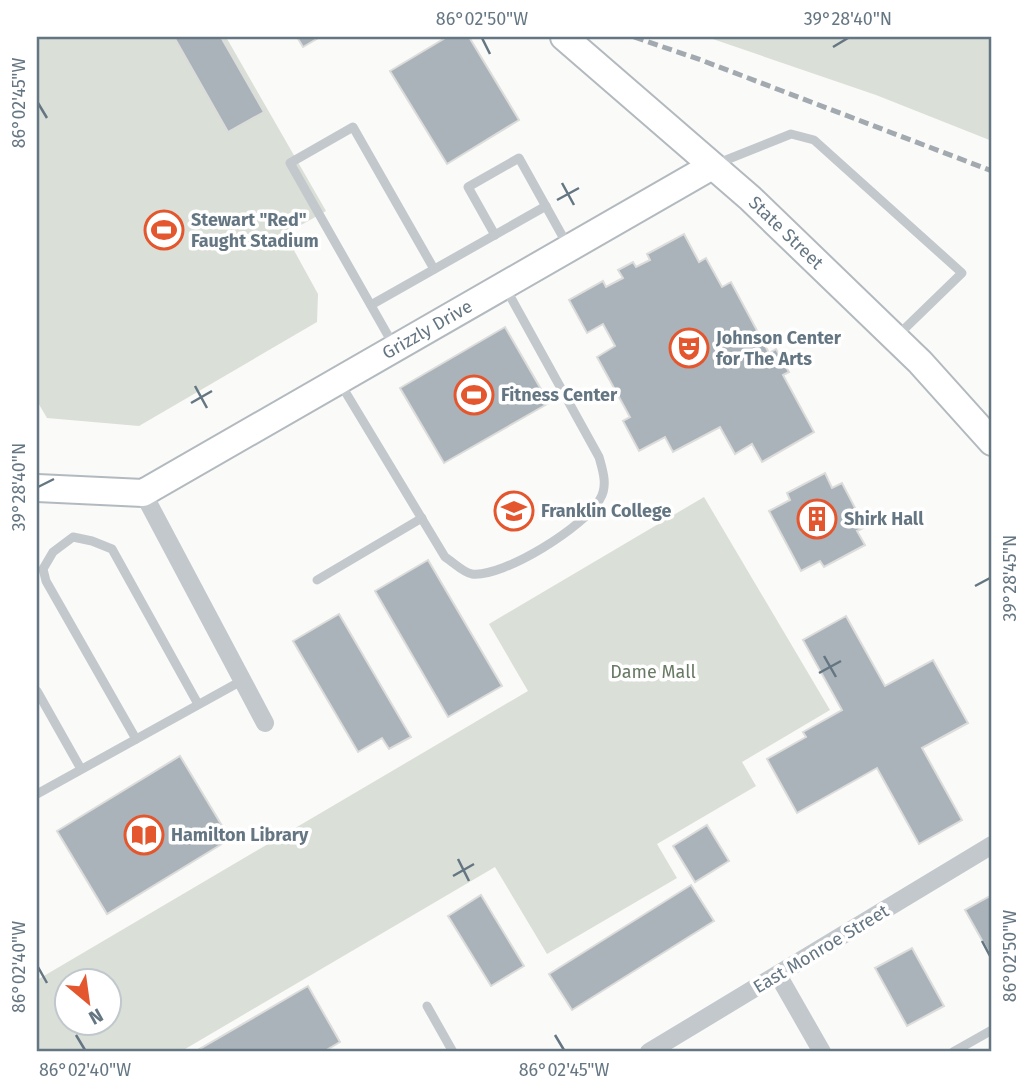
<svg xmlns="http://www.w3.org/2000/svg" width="1029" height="1089" font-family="'Fira Sans',sans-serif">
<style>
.green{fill:#dadfd7;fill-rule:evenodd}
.building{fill:#aab3b9;stroke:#dcdcda;stroke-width:2}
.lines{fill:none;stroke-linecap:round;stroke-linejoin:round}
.secondary-casing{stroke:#b3babf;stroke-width:30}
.lane{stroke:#c3c8cc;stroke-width:9}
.street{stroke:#c3c8cc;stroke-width:18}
.secondary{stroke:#fff;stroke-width:26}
.rail{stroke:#a2aab0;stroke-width:5;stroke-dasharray:10 5;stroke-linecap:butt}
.ticks{fill:none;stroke:#657683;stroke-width:2.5}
.labels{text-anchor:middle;stroke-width:7;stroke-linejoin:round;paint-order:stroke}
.poi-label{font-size:18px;font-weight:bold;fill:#657683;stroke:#fff;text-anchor:start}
.street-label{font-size:18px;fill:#657683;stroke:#fff}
.park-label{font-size:18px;fill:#687a64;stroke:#fff}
.neatline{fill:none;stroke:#657683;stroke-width:2.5}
.ticks-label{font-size:18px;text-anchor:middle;fill:#657683}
</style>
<rect width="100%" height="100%" fill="#fafaf8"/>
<!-- green -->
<g class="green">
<path d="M37 37H226L326 211 285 234 318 294 317 322 139 426 47 418 37 401Z"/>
<path d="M707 37H992V141L876 95Z"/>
<path d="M704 497 830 710 742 762 756 786 657 844 677 878 547 954 495 867 180 1052H37V980L528 691 489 624ZM66 981H108V1023H66Z"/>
</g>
<!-- building -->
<g class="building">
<path d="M174 37H221L264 112 228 132Z"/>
<path d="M297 37H320L303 47Z"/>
<path d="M447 37H469L519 120 447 164 390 71Z"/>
<path d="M684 234 699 262 706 258 722 287 731 282 769 353 776 349 789 372 783 375 814 432 762 462 752 444 735 454 720 427 673 452 665 437 639 451 623 421 630 417 597 357 615 346 603 324 587 333 569 300 603 281 606 287 623 278 618 270 633 262 636 267 650 260 647 254Z"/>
<path d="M505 327 549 403 444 463 400 388Z"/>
<path d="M825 473 832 488 842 483 865 527 857 531 865 545 824 567 820 561 801 571 769 511 790 500 787 493Z"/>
<path d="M428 560 502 686 448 717 375 591Z"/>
<path d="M339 614 411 737 389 749 382 738 358 752 293 641Z"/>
<path d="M846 616 885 686 933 660 968 723 922 748 962 820 919 844 877 768 797 813 767 759 806 737 803 732 842 710 803 640Z"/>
<path d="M180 756 230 839 107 914 57 831Z"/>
<path d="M707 825 729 861 695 882 673 846Z"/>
<path d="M691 885 714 921 572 1010 549 974Z"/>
<path d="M481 895 524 966 491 986 448 916Z"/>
<path d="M992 895V958L965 910Z"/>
<path d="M912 948 944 1006 907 1026 875 968Z"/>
<path d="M308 986 340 1042 323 1052H199L198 1050Z"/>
</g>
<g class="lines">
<defs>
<g id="secondary">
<path id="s1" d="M564 37 750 198 920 362 992 442"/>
<path id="s2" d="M37 488 143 493 712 166"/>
</g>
</defs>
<!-- secondary casing -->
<use href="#secondary" class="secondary-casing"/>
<!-- lane -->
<g class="lane">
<path d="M716 164 791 134 814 140 962 273 896 337"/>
<path d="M495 235 468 187 519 158 568 246"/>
<path d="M371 305 546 206"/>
<path d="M394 346 290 163 353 127 434 269"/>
<path d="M340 383 445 557C453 562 464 573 472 574 503 578 586 526 600 499 608 486 603 471 599 457L505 287"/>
<path d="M317 580 422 518"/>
<path d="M37 691 81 769"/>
<path d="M136 739 46 581 43 569 53 552 73 537 92 541 112 549 198 704"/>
<path d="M37 794 243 680"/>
<path d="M427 1006 453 1052"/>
<path d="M953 1052 992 1030"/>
</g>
<!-- street -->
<g class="street">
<path d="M143 493 265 723"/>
<path d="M778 975 822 1052"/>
<path d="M649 1052 992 845"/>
</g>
<!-- secondary -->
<use href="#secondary" class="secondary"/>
<!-- rail -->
<path class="rail" d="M634 37 701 60 992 171"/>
</g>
<!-- ticks -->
<path class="ticks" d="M482 38 490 54M833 47 848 38M38 103 47 118M562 183 574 205M557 200 579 188M195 386 207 408M191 403 212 391M38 487 54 479M975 586 990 578M824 656 836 677M819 673 841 661M458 859 469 881M453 876 474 864M982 941 990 956M38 967 47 983M76 1035 85 1050M555 1035 564 1050"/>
<!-- icons -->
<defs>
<symbol id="stadium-ring" viewBox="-11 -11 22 22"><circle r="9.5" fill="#fff" stroke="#e4572e" stroke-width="1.5"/><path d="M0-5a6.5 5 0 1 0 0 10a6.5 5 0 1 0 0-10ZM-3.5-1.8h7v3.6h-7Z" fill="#e4572e"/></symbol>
<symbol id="theatre-ring" viewBox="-11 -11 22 22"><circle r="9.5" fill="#fff" stroke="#e4572e" stroke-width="1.5"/><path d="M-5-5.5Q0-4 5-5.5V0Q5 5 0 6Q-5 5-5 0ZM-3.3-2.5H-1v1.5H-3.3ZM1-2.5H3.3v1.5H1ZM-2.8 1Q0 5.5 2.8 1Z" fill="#e4572e"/></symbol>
<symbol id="university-ring" viewBox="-11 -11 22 22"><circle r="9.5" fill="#fff" stroke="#e4572e" stroke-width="1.5"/><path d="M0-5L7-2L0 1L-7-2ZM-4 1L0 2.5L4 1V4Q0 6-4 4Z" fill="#e4572e"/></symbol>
<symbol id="building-ring" viewBox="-11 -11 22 22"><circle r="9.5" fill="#fff" stroke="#e4572e" stroke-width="1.5"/><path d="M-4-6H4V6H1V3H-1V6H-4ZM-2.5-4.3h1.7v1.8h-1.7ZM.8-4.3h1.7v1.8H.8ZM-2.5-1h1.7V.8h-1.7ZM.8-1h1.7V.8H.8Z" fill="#e4572e"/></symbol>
<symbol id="library-ring" viewBox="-11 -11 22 22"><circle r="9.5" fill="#fff" stroke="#e4572e" stroke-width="1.5"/><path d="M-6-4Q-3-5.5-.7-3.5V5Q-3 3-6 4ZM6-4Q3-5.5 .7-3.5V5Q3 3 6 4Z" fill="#e4572e"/></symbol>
</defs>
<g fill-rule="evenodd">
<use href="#stadium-ring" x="142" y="208" width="44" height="44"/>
<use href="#theatre-ring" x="667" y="326" width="44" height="44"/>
<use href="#stadium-ring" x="452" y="373" width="44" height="44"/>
<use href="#university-ring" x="492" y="489" width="44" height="44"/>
<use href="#building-ring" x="795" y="497" width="44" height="44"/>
<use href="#library-ring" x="122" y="813" width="44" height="44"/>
</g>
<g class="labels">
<!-- poi labels -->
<g class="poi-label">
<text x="191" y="226">Stewart "Red"<tspan x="191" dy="21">Faught Stadium</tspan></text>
<text x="716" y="344">Johnson Center<tspan x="716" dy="21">for The Arts</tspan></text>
<text x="501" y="401">Fitness Center</text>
<text x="541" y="517">Franklin College</text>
<text x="844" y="525">Shirk Hall</text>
<text x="171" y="841">Hamilton Library</text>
</g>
<!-- street labels -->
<g class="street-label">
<text dy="6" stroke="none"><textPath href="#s1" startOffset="296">State Street</textPath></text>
<text dy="6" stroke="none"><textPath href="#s2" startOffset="434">Grizzly Drive</textPath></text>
<text transform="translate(821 949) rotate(-31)" y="6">East Monroe Street</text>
</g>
<!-- park labels -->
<g class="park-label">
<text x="653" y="678">Dame Mall</text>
</g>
</g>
<!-- border -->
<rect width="1029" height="1089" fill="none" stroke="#ffffff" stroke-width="77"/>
<!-- north arrow -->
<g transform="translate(88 1002) rotate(151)"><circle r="33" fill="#ffffff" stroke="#c1c8cd" stroke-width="2"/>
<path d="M0-5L12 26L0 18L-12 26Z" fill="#e4572e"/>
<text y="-10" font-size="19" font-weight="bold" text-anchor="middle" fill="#657683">N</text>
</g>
<rect x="38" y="38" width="952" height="1012" class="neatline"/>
<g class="ticks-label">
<text x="482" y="25">86°02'50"W</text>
<text x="848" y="25">39°28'40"N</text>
<text transform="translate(19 103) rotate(-90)" y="6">86°02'45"W</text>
<text transform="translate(19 487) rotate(-90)" y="6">39°28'40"N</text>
<text transform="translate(1010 578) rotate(-90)" y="6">39°28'45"N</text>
<text transform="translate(1010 956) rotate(-90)" y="6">86°02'50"W</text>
<text transform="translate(19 967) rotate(-90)" y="6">86°02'40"W</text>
<text x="85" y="1076">86°02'40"W</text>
<text x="564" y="1076">86°02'45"W</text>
</g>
</svg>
